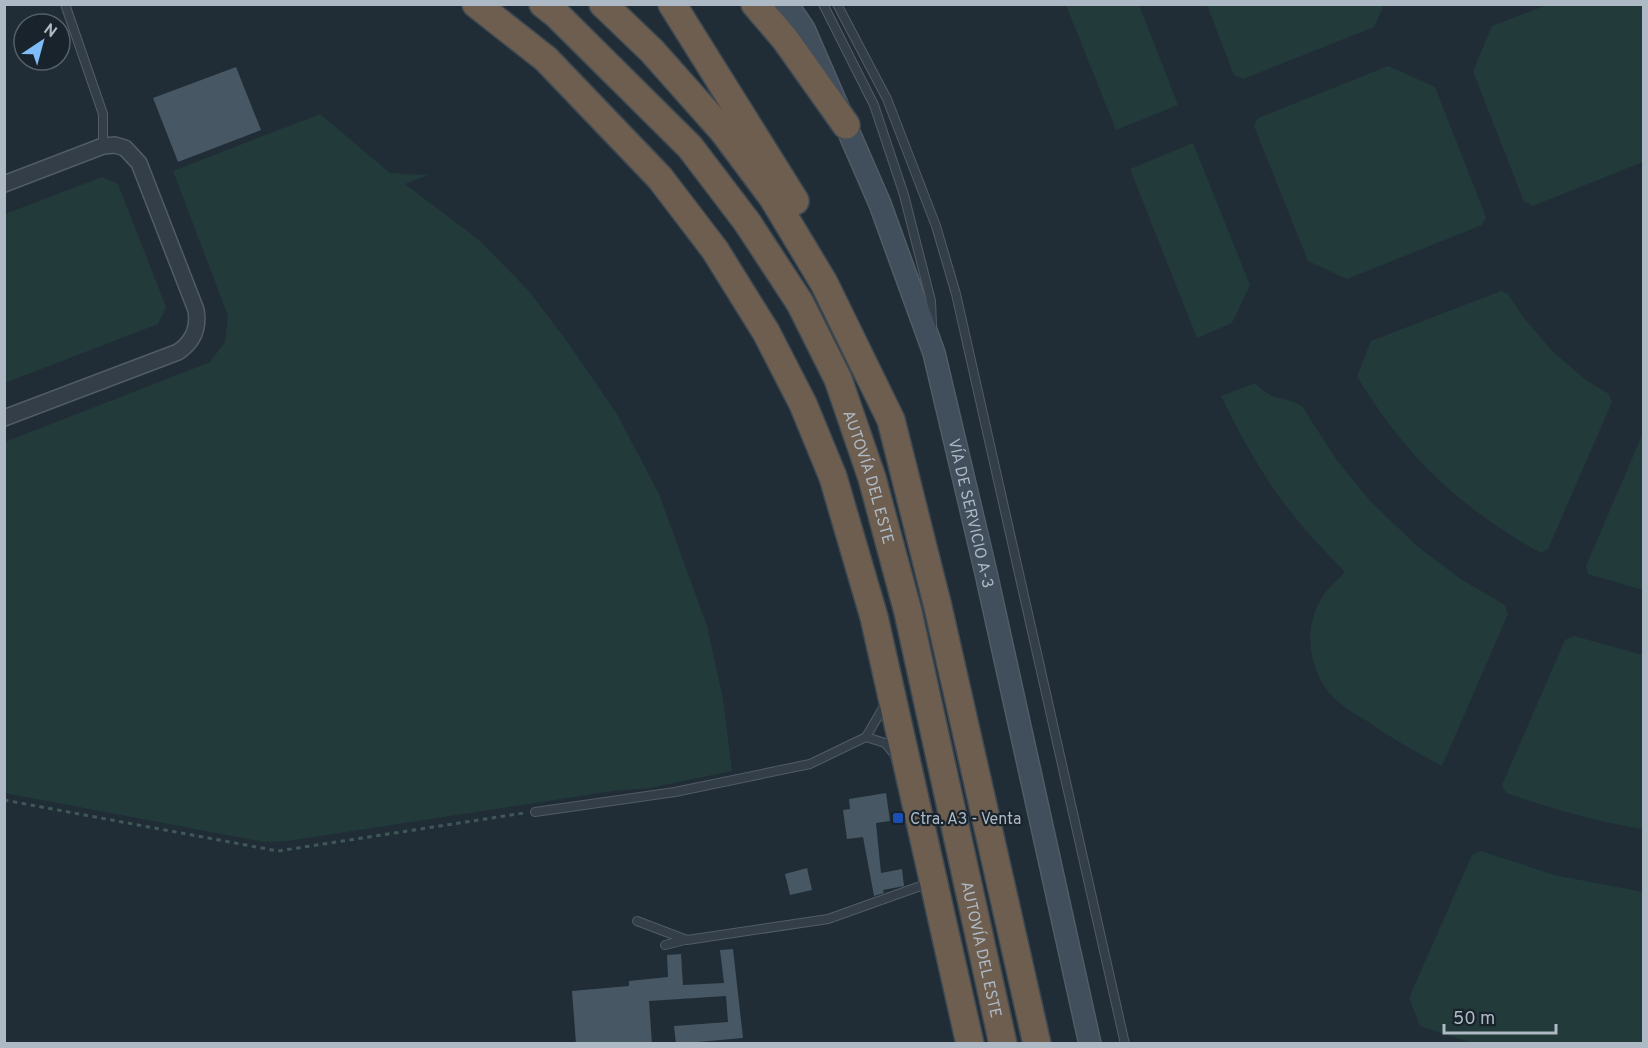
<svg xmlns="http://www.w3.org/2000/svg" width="1648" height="1048" font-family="Overpass,sans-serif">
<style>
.green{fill:#223a39}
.building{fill:#475763}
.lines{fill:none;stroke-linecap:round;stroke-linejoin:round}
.service-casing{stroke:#515c65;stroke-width:10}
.minor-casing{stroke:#515c65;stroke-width:18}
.secondary-casing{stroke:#515c65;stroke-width:24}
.motorway-casing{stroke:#3e4952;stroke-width:30}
.path{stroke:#415757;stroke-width:3;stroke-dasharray:4.5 4.5;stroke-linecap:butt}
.service{stroke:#333e48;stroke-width:8}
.minor{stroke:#333e48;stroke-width:15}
.secondary{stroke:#414e5b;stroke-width:21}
.motorway{stroke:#6e5e50;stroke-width:27}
.transit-dot{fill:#1a4fb4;stroke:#19232c;stroke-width:2}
.labels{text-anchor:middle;stroke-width:4.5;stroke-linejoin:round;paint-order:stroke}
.street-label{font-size:16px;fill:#adb9c4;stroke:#19232c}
.poi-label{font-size:16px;fill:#adb9c4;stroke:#19232c;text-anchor:start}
</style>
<rect width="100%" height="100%" fill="#202d37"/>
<!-- green -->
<g class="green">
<path d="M1066 5H1139L1178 105 1116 130Z"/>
<path d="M1207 5H1384L1374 27 1243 79 1234 75Z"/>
<path d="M1547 5H1642L1643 162 1533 206 1524 202 1473 71 1492 26Z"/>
<path d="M1388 66 1435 87 1486 217 1482 225 1347 279 1308 261 1254 126 1258 118Z"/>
<path d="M320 114 390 173 428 175 405 184 479 240 528 290 566 340 617 414 659 494 707 626 723 699 732 771 650 788 613 791 287 841 264 842 5 793V442L210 362 225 342 228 316 173 171Z"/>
<path d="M1193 143 1250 285 1232 323 1197 338 1130 169Z"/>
<path d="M102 177 118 184 166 307 158 324 5 383V214Z"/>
<path d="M1501 291 1508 294 1524 318 1552 351 1586 380 1609 394 1612 402 1548 549 1541 553C1460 508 1404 455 1357 376L1371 341Z"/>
<path d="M1255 383 1261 389 1272 396 1291 401 1302 406 1336 459 1370 501 1418 547 1462 580 1505 605 1508 614 1442 766C1416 752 1391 738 1367 721 1355 714 1343 707 1333 697 1310 673 1303 633 1319 603 1325 590 1336 582 1345 572 1324 550 1302 528 1284 503 1259 470 1239 433 1221 396Z"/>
<path d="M1643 433V590L1588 574 1586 566Z"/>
<path d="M1574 636 1643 655V829C1596 822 1551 808 1506 793L1502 785 1565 640Z"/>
<path d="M1481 851 1554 875 1643 892V1043H1472L1420 1026 1409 998 1472 855Z"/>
</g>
<!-- building -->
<g class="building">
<path d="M236 67 261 130 178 162 153 98Z"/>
<path d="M886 793 890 821 876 823 881 873 902 869 904 886 883 890 884 893 874 896 863 837 847 839 843 810 850 809 849 799Z"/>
<path d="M807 868 812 890 790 895 785 874Z"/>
<path d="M733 949 743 1038 676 1044 674 1026 728 1022 726 996 649 1001 652 1044H576L572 991 629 986V981L668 977 667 955 681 954 683 985 724 983 720 950Z"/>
</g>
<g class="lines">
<defs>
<g id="service">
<path d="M65 4 103 114V146"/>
<path d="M823 4 874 105 904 195 931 301 932 325"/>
<path d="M837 4 887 99 936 226 956 294 1125 1044"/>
<path d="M866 737 885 743 896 756"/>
<path d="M535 812 675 792 810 764 866 737 883 708 884 704"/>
<path d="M637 921 687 940 828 919 929 883"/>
<path d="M665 945 685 940"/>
</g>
<path id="minor" d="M4 184 103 146 115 145 125 148 139 163 196 310C199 328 193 342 178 352L4 418"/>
<g id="secondary">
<path id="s1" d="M787 4 804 29 880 204 934 353 986 573 1090 1044"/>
</g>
<g id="motorway">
<path d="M476 4 546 59 660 178 715 250 766 332 803 404 833 477 874 617 970 1044"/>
<path id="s2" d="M543 4 557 15 690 147 747 222 800 303 838 379 872 478 908 612 1003 1044"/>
<path d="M603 4 652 51 723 131 773 198 824 283 891 420 938 607 1037 1044"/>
<path d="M672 4 795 201"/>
<path d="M755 4 785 39 846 125"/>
</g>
</defs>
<!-- service casing -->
<use href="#service" class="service-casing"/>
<!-- minor casing -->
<use href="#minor" class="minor-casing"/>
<!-- secondary casing -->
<use href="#secondary" class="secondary-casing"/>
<!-- motorway casing -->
<use href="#motorway" class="motorway-casing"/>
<!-- path -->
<path class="path" d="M4 800 278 851 524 813"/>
<!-- service -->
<use href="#service" class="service"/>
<!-- minor -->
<use href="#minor" class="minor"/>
<!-- secondary -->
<use href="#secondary" class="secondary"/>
<!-- motorway -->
<use href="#motorway" class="motorway"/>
</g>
<!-- markers -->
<rect class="transit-dot" x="892" y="812" width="12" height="12" rx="3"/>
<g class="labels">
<!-- street labels -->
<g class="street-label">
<text dy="6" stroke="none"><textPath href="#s2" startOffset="584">AUTOVÍA DEL ESTE</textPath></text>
<text dy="6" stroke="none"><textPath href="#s1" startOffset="544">VÍA DE SERVICIO A-3</textPath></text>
<text dy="6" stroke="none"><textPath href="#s2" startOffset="1070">AUTOVÍA DEL ESTE</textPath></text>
</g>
<!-- poi labels -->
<g class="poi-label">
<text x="910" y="824">Ctra. A3 - Venta</text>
</g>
</g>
<!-- border -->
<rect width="1648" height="1048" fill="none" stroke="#adb9c4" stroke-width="12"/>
<!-- north arrow -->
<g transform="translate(42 42) rotate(36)"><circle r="28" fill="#19232c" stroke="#545f69" stroke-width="1.5"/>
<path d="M0-4.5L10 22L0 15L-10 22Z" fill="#7ebdf9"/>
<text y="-9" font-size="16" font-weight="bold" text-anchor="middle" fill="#adb9c4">N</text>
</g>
<!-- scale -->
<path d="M1444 1024v9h112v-9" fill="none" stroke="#adb9c4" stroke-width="3"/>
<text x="1453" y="1024" font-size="18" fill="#adb9c4" stroke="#19232c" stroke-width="4.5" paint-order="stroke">50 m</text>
</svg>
